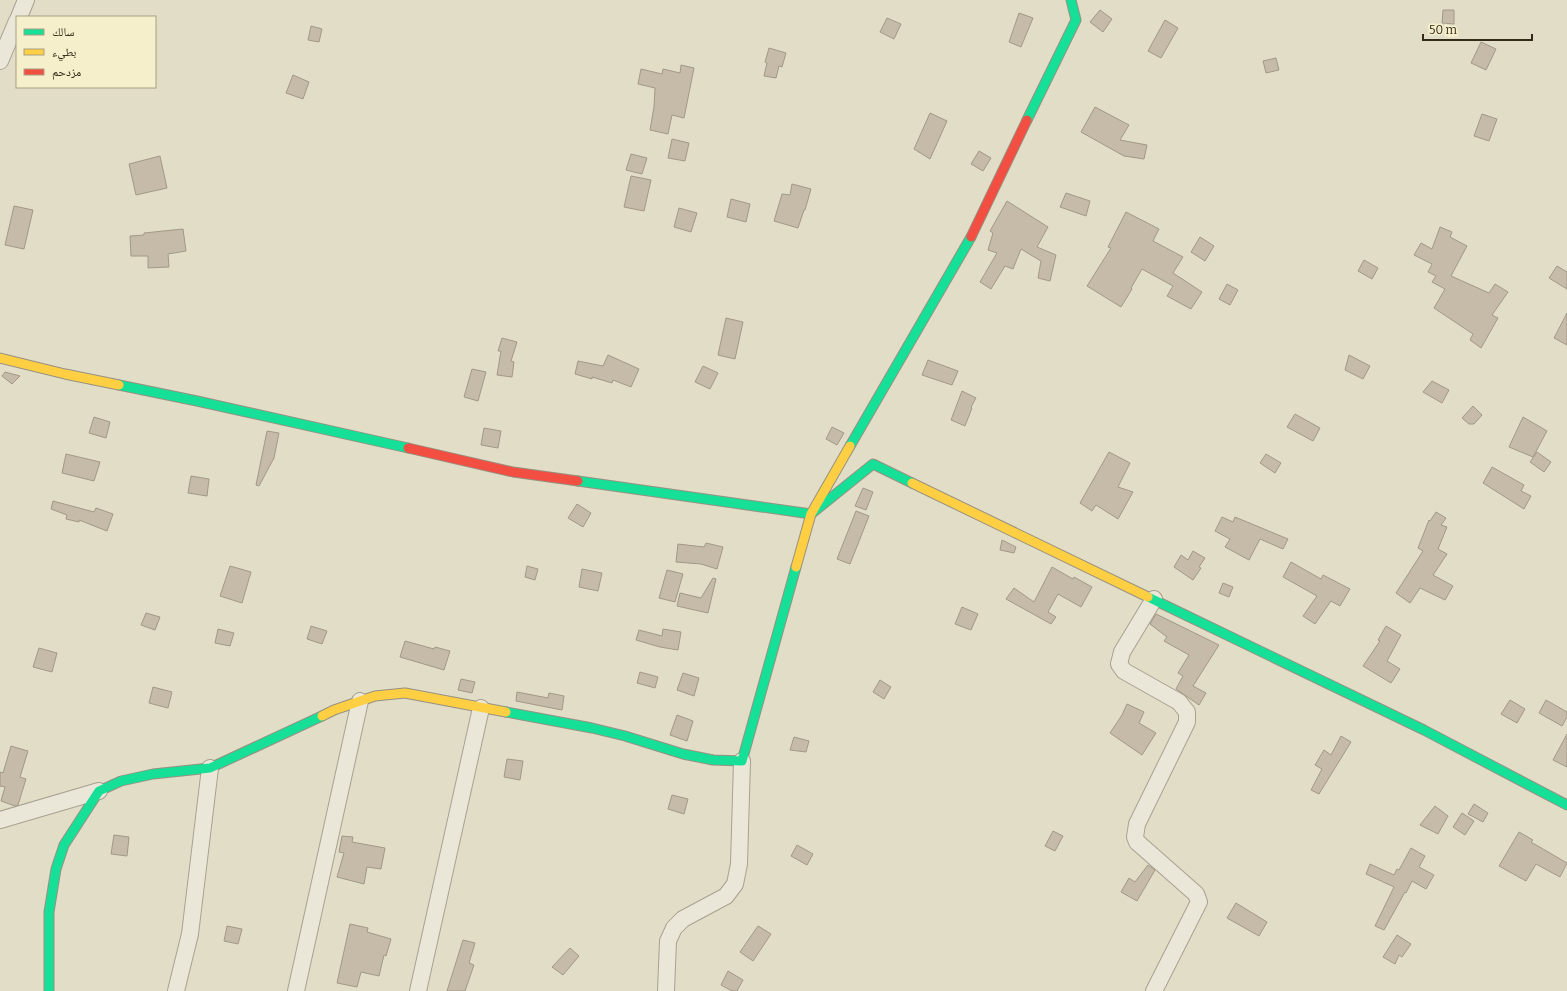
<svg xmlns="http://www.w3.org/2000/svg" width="1567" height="991" font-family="Bitter,'Noto Naskh Arabic',serif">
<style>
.building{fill:#c6bba8;stroke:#a29887}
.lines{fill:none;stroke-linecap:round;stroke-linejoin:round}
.street-casing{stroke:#a7a191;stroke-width:18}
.fast-casing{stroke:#969181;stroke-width:11}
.slow-casing{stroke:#969181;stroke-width:11}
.jam-casing{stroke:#969181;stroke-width:11}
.street{stroke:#eae7d9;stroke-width:16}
.fast{stroke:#16e098;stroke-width:9}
.slow{stroke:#ffcf43;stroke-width:9}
.jam{stroke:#f24e42;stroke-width:9}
</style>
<rect width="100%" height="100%" fill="#e2ddc7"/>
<!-- building -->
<g class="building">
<path d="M1100 10 1112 19 1103 32 1090 22Z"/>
<path d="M1443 10H1454V24L1442 23Z"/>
<path d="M1019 13 1033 18 1021 47 1009 42Z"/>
<path d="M887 18 901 24 894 39 880 32Z"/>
<path d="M1165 20 1178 28 1161 58 1148 51Z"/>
<path d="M311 26 322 29 319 42 308 40Z"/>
<path d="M1481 42 1496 49 1486 70 1471 63Z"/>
<path d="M769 48 786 53 782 67 779 66 776 78 764 76 767 63 765 62Z"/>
<path d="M1276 58 1279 70 1266 73 1263 61Z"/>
<path d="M681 65 694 68 684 118 672 115 668 134 650 130 654 107 655 88 638 84 641 69 662 74 663 69 680 73Z"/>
<path d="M293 75 309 82 303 99 286 93Z"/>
<path d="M1095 107 1129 125 1120 140 1147 145 1144 159 1124 156 1081 132Z"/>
<path d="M930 113 947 121 930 159 914 149Z"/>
<path d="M1482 114 1497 119 1489 141 1474 136Z"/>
<path d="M672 139 689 143 685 161 668 158Z"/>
<path d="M979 151 991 158 983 171 971 164Z"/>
<path d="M631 154 647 158 642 174 626 170Z"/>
<path d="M160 156 167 188 136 195 129 164Z"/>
<path d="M631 176 651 180 644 211 624 207Z"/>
<path d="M792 184 811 189 805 210H804L798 228 774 221 782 194 790 195Z"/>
<path d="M1066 193 1090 201 1086 216 1060 207Z"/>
<path d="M731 199 750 204 746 222 727 217Z"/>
<path d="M1007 201 1048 227 1037 247 1056 255 1050 281 1038 278 1041 261 1021 249 1013 269 1005 266 991 289 980 282 997 253 988 250 993 233 990 231Z"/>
<path d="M14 206 33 210 24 249 5 245Z"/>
<path d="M679 208 697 213 691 232 674 227Z"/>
<path d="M1126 212 1159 229 1153 241 1183 257 1173 273 1202 292 1191 309 1167 296 1173 286 1142 269 1131 288 1132 289 1121 307 1087 286 1111 248 1108 247Z"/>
<path d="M1440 227 1452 232 1450 237 1467 246 1451 276 1489 293 1495 284 1508 292 1492 315 1498 318 1481 348 1470 340 1473 334 1434 308 1445 289 1432 282 1436 276 1428 272 1432 264 1414 255 1421 243 1432 249Z"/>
<path d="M183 229 186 251 168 254 169 267 148 268V256H131L130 236 144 235V233Z"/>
<path d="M1200 237 1214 246 1205 261 1191 252Z"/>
<path d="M1364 260 1378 268 1372 279 1358 271Z"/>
<path d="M1557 266 1567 272V289L1549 278Z"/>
<path d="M1227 284 1238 290 1230 305 1219 299Z"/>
<path d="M1567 313V345L1554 338Z"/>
<path d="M726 318 743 322 735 359 718 355Z"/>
<path d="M502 338 517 342 511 361 514 362 512 377 497 375 501 351H498Z"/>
<path d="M608 355 639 369 631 387 613 380 612 383 592 377V379L575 374 578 361 603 366Z"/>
<path d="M1349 355 1370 366 1363 379 1345 370Z"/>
<path d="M928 360 958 371 952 385 922 375Z"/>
<path d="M703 366 718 373 710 389 695 382Z"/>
<path d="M472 369 486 372 478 401 464 397Z"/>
<path d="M5 372 20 376 12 384 2 376Z"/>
<path d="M1432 381 1449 390 1442 403 1423 392Z"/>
<path d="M962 391 976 398 971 407 972 408 965 426 951 420Z"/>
<path d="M1473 406 1482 415 1474 424H1469L1462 418Z"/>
<path d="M1295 414 1320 428 1313 441 1287 427Z"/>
<path d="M94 417 110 422 106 438 89 433Z"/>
<path d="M1523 417 1547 431 1533 457 1509 447Z"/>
<path d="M832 427 844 433 837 445 826 439Z"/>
<path d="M484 428 501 431 498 448 481 445Z"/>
<path d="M267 431 279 433 274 458 259 486 256 485Z"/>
<path d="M1109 452 1130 463 1118 487 1133 492 1118 519 1096 505 1092 511 1080 503Z"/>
<path d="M1537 452 1551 462 1544 472 1530 462Z"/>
<path d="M66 454 100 462 94 481 62 473Z"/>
<path d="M1266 454 1281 463 1275 473 1260 463Z"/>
<path d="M1492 467 1524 485 1521 491 1531 496 1524 509 1483 483Z"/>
<path d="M191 476 209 479 207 496 188 493Z"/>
<path d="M863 488 873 492 866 510 855 506Z"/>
<path d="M53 501 94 512 96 508 113 514 107 531 79 520V522L66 519 67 515 51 509Z"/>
<path d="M577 504 591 513 583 527 568 518Z"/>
<path d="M856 511 869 516 850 564 837 559Z"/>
<path d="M1436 512 1446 518 1441 525 1447 527 1438 549 1447 554 1433 575 1453 586 1445 600 1420 588 1410 603 1396 593 1423 551 1418 548 1429 520 1430 521Z"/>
<path d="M1222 517 1233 522 1235 517 1288 539 1283 549 1260 539 1249 560 1225 547 1230 539 1215 531Z"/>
<path d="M1002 540 1016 547 1014 553 1000 550Z"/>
<path d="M706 543 723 547 717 569 701 564 676 562 678 544 704 547Z"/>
<path d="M1193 551 1205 558 1199 567 1201 568 1193 580 1174 567 1181 555 1188 560Z"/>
<path d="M1291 562 1321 579 1323 575 1350 589 1340 606 1331 601 1315 624 1303 616 1317 596 1283 577Z"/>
<path d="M230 566 251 572 242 603 220 596Z"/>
<path d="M527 566 538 569 535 580 525 577Z"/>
<path d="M1052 567 1073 579 1074 577 1092 587 1081 607 1058 594 1048 612 1056 617 1051 624 1006 599 1014 588 1034 602Z"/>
<path d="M582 569 602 573 598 591 579 587Z"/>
<path d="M667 570 683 574 675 602 659 598Z"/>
<path d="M713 578 716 579 708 613 677 606 680 593 701 598Z"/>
<path d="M1223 583 1233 587 1229 597 1219 593Z"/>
<path d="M962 607 978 614 971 630 955 624Z"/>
<path d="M146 613 160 617 155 630 141 625Z"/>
<path d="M1156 614 1219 645 1193 686 1206 693 1199 705 1176 689 1183 676 1178 673 1189 655 1164 641 1167 637 1150 624Z"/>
<path d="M311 626 327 631 322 644 307 639Z"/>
<path d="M1386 626 1401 635 1387 661 1400 669 1391 683 1363 666 1380 641 1378 640Z"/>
<path d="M218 629 234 633 230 646 215 643Z"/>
<path d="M663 629 681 632 678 650 660 647 636 640 639 630 662 636Z"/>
<path d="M405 641 434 649 435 647 450 651 444 670 400 657Z"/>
<path d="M39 648 57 653 52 672 33 667Z"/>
<path d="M640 672 658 677 655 688 637 683Z"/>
<path d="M683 673 699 678 694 696 677 690Z"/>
<path d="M461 679 475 682 472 693 458 690Z"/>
<path d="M880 680 891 687 884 699 873 692Z"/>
<path d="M153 687 172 692 168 708 149 703Z"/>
<path d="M517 692 548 698 549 693 564 696 562 710 516 701Z"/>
<path d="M1510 700 1525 709 1517 723 1501 714Z"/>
<path d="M1546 700 1567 712V717L1562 726 1539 713Z"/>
<path d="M1127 704 1144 712 1139 723 1156 733 1142 755 1110 733 1122 715Z"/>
<path d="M677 715 693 721 687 741 670 735Z"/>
<path d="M1567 734V767L1553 760Z"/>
<path d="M1341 736 1351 742 1319 794 1311 790 1322 769 1315 765 1324 750 1331 755Z"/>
<path d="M794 737 809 741 806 752 790 750Z"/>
<path d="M11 746 28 751 20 777 26 779 18 805 15 806 1 801 5 787 0 786V772L3 773Z"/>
<path d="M507 759 523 761 520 780 504 777Z"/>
<path d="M672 795 688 799 684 814 668 809Z"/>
<path d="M1474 804 1488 813 1483 822 1468 814Z"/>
<path d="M1435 806 1448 816 1438 834 1420 825Z"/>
<path d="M1462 813 1474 821 1465 835 1453 827Z"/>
<path d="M1053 831 1063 836 1055 851 1045 846Z"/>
<path d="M1519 832 1533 840 1531 842 1567 863 1560 877 1536 864 1526 881 1499 866Z"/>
<path d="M114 835 129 837 127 856 111 854Z"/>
<path d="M342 836 353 837 352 842 385 848 381 869 367 867 364 884 337 877 344 853 339 852Z"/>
<path d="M797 845 813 854 807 865 791 856Z"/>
<path d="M1411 848 1425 856 1419 867 1434 875 1426 889 1412 881 1406 893 1405 892 1384 930 1375 926 1394 887 1366 874 1370 864 1394 875 1397 869 1399 870Z"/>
<path d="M1148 865 1155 870 1137 901 1121 892 1129 878 1135 882Z"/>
<path d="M1236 903 1267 922 1259 936 1227 918Z"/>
<path d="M350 924 368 928 367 932 391 939 386 956 384 955 379 976 361 972 357 987 337 983Z"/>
<path d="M227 926 242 929 238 944 224 941Z"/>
<path d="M758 926 771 934 753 961 740 952Z"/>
<path d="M1397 935 1411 944 1402 957 1399 955 1395 964 1383 957Z"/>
<path d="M463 940 475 943 469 963 474 965 465 991H447Z"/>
<path d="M570 948 579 956 563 975 552 967Z"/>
<path d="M728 971 743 980 737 991H732L721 985Z"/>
</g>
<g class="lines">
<defs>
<g id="street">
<path d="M19 17 26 0"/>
<path d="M0 61 17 21"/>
<path d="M0 820 99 791"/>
<path d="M176 991 190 934 210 768"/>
<path d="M296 991 360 701"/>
<path d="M418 991 481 708"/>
<path d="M666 991 668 941 674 928 683 919 726 896 735 884 739 864 742 761"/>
<path d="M1154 991 1199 902 1196 894 1137 842 1135 837 1137 824 1187 722V712L1179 702 1124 671 1119 664 1122 652 1154 599"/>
</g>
<g id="fast">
<path d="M1027 120 1076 20 1071 0"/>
<path d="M119 385 197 401 408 448"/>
<path d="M850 446 971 237"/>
<path d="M578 481 811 514 873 464 912 483"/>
<path d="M1148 597 1424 730 1567 805"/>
<path d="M506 712 592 728 625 736 683 754 713 760 742 761 796 567"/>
<path d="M49 991V912L56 869 64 845 99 791 121 781 153 774 210 768 322 716"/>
</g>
<g id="slow">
<path d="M0 358 65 374 119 385"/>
<path d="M912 483 1148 597"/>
<path d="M796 567 811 514 850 446"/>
<path d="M322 716 334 710 375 696 405 693 506 712"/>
</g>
<g id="jam">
<path d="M971 237 1027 120"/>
<path d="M408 448 513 472 578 481"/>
</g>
</defs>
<!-- street casing -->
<use href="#street" class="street-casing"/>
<!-- fast casing -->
<use href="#fast" class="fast-casing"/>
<!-- slow casing -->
<use href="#slow" class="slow-casing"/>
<!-- jam casing -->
<use href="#jam" class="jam-casing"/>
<!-- street -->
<use href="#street" class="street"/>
<!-- fast -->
<use href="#fast" class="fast"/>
<!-- slow -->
<use href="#slow" class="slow"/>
<!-- jam -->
<use href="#jam" class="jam"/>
</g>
<!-- legend -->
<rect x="16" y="16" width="140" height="72" fill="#f6efcb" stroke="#a8a084"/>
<rect x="24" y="29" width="20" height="6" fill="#16e098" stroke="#a8a084"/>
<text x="52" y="36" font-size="12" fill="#342a1a">سالك</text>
<rect x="24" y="49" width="20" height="6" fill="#ffcf43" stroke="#a8a084"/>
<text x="52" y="56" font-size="12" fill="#342a1a">بطيء</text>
<rect x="24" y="69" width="20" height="6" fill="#f24e42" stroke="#a8a084"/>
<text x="52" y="76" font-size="12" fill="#342a1a">مزدحم</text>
<!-- scale -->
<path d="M1423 34v6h109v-6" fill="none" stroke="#342a1a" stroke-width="2"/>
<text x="1429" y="34" font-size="12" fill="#342a1a" stroke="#f6efcb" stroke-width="3" paint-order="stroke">50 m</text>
</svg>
